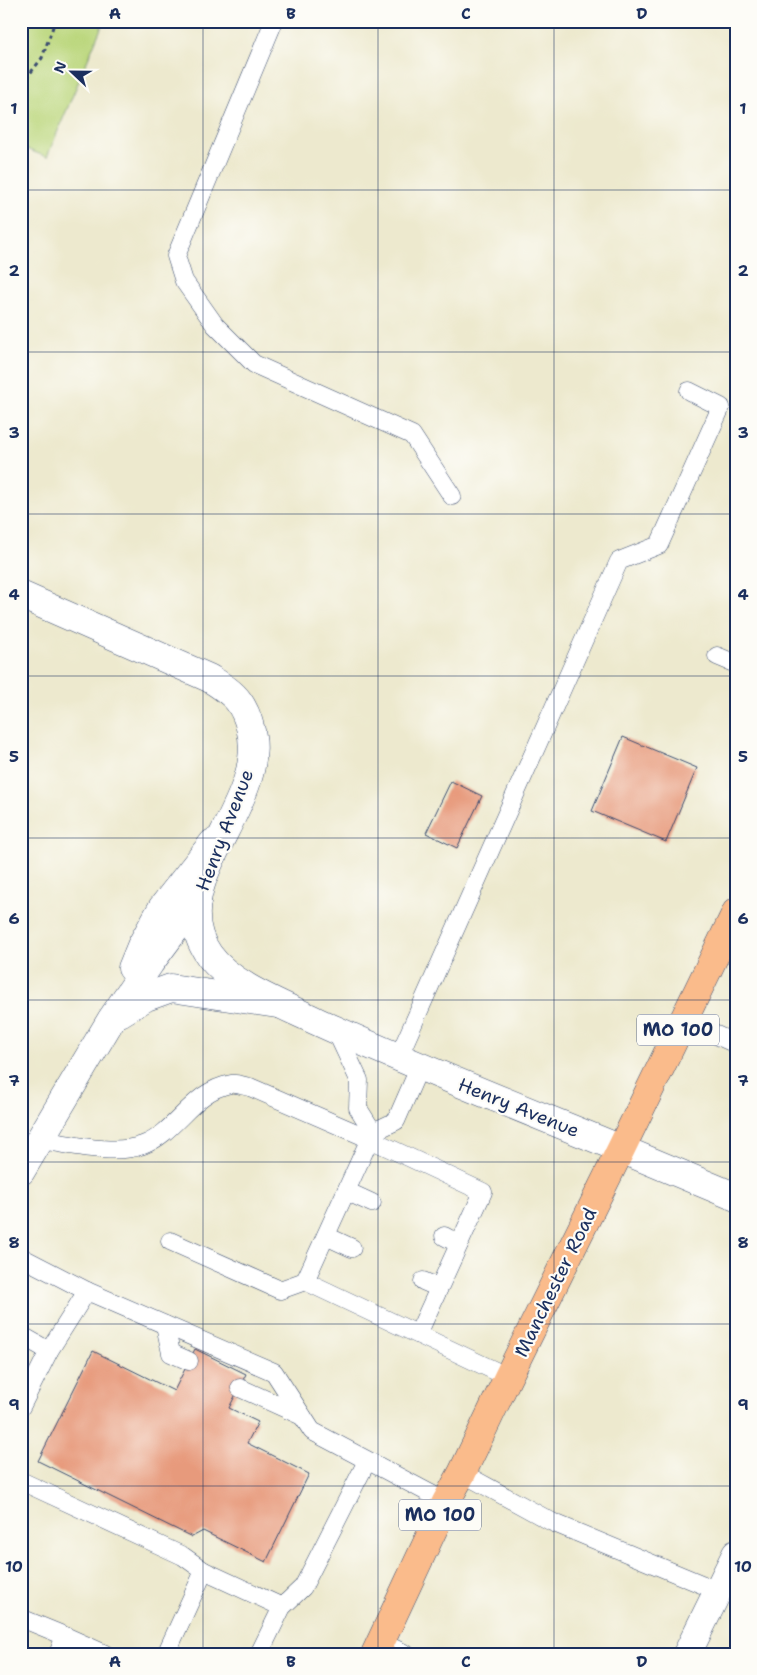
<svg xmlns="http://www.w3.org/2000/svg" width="757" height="1675" font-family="'Shantell Sans',sans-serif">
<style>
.green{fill:#bbd77d;stroke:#6b836e}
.building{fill:#e79a7b}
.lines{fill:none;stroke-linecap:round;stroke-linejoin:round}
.service-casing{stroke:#3a4b6f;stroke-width:19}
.minor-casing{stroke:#3a4b6f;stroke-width:29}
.tertiary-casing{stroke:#3a4b6f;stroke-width:29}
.trunk-casing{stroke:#3a4b6f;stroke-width:29}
.path{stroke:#3a4b6f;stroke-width:3;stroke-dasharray:4 4;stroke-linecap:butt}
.service{stroke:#fff;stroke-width:18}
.minor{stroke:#fff;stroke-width:28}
.tertiary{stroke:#fff;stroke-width:28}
.trunk{stroke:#fabb8b;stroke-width:28}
.grid{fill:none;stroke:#1b2f5e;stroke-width:1;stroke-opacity:0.55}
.labels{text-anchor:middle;stroke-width:4.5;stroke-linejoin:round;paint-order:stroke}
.shield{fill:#fdfcf7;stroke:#5f6c8c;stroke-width:1}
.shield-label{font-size:18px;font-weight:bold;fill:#1b2f5e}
.street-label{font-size:19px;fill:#1b2f5e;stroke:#fdfcf7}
.neatline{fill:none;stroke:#1b2f5e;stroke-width:2}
.grid-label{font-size:16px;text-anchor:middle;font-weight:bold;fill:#1b2f5e}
</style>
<rect width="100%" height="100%" fill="#fdfcf7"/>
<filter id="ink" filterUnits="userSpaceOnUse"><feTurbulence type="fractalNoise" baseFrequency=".02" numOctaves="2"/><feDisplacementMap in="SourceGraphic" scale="10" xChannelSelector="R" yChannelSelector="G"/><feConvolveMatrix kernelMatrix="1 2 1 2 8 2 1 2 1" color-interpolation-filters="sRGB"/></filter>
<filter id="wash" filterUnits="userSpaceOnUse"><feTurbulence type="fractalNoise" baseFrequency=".0096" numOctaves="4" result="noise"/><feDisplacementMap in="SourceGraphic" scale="20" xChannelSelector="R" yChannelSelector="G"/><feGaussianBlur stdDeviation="1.12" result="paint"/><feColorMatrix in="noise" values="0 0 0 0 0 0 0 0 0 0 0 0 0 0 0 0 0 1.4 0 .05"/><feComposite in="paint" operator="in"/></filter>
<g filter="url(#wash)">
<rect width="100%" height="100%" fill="#ede9ce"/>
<!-- green -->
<path class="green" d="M21 21H104L47 157 21 147Z"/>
<g id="blocks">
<!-- building -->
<g class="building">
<path d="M623 737 697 768 666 842 592 811Z"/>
<path d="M451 781 482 796 457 848 426 833Z"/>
<path d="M195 1349 246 1374 229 1408 258 1422 247 1443 309 1474 266 1562 203 1531 192 1537 38 1461 93 1351 174 1391Z"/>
</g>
</g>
</g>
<g filter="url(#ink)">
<use href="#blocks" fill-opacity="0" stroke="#3a4b6f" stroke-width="1"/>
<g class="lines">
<defs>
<g id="service">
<path d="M274 21 176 256 184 281 215 325 254 364 412 435 452 496"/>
<path d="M717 656 736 664"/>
<path d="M683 1020 736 1044"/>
<path d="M335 1029 359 1080 358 1108 373 1132"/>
<path d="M398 1058 619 561 659 545 721 407 689 391"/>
<path d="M420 1066 396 1121 373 1132 305 1281 508 1377"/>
<path d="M40 1140C71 1144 113 1156 143 1145 177 1132 192 1091 231 1084 236 1083 244 1086 250 1087L370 1139 483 1192 418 1334"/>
<path d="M346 1191 372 1203"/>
<path d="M326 1236 352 1248"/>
<path d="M444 1236 459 1244"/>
<path d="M170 1241 280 1290 305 1281"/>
<path d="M21 1257 87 1291"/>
<path d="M423 1281 439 1288"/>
<path d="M165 1325 171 1353 189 1361"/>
<path d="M21 1335 49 1351"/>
<path d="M240 1388 302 1416"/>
<path d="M21 1407 49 1351 87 1291 274 1372 312 1431 446 1502"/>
<path d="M462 1473 552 1522 718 1591"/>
<path d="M21 1481 183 1556 204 1571 282 1607"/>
<path d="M21 1618 65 1636"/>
<path d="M380 1642 406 1654"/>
<path d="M58 1654 65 1636 105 1654"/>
<path d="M166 1654 204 1571"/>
<path d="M259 1654 282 1607 303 1587 367 1461"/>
</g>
<g id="minor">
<path d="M132 968 141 946 162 908 213 843"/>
<path d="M120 1013 146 997 171 988 277 1004"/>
<path d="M621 1149 736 1197"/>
<path d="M21 1171 111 1020 150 963 197 900"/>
<path d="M687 1654 736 1554"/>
</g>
<path id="tertiary" d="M21 595 209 678C220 685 232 692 239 702 244 709 248 719 250 727 272 804 158 884 209 955 230 985 283 1005 316 1021 416 1067 519 1107 621 1149"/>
<path id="trunk" d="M375 1654 446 1502 462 1473 508 1377 621 1149 736 912"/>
</defs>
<!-- service casing -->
<use href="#service" class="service-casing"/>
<!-- minor casing -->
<use href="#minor" class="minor-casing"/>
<!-- tertiary casing -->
<use href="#tertiary" class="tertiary-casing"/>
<!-- trunk casing -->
<use href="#trunk" class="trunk-casing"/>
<!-- path -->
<path class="path" d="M21 85 42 58 55 21"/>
<!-- service -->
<use href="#service" class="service"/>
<!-- minor -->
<use href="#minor" class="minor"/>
<!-- tertiary -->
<use href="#tertiary" class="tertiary"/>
<!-- trunk -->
<use href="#trunk" class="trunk"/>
</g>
</g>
<!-- grid -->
<path class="grid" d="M203 21V1654M378 21V1654M554 21V1654M21 190H736M21 352H736M21 514H736M21 676H736M21 838H736M21 1000H736M21 1162H736M21 1324H736M21 1486H736"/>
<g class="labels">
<!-- shield labels -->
<g class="shield">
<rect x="637" y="1014.5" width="82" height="31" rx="4"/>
<rect x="399" y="1499.5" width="82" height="31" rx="4"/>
</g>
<g class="shield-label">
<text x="678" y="1036">MO 100</text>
<text x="440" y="1521">MO 100</text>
</g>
<!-- street labels -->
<g class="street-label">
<text transform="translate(224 830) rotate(-69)" y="7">Henry Avenue</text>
<text transform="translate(519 1107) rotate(22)" y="7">Henry Avenue</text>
<text transform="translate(555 1282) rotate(-64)" y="7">Manchester Road</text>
</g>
</g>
<!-- margin -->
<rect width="757" height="1675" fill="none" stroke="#fdfcf7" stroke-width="55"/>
<!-- north arrow -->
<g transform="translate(72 72) rotate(292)" stroke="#fdfcf7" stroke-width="4" paint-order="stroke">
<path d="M0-4L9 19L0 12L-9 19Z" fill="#1b2f5e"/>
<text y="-8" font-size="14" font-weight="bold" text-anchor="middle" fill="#1b2f5e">N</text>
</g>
<rect x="28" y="28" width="702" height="1620" class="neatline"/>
<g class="grid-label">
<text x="115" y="19">A</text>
<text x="291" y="19">B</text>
<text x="466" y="19">C</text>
<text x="642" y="19">D</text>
<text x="14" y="114">1</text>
<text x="743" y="114">1</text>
<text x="14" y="276">2</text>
<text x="743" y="276">2</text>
<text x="14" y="438">3</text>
<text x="743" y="438">3</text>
<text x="14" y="600">4</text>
<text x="743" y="600">4</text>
<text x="14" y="762">5</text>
<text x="743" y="762">5</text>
<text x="14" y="924">6</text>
<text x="743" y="924">6</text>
<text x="14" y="1086">7</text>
<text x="743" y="1086">7</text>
<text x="14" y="1248">8</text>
<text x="743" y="1248">8</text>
<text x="14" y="1410">9</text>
<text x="743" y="1410">9</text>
<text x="14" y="1572">10</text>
<text x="743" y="1572">10</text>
<text x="115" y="1667">A</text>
<text x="291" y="1667">B</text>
<text x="466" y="1667">C</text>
<text x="642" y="1667">D</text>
</g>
</svg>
